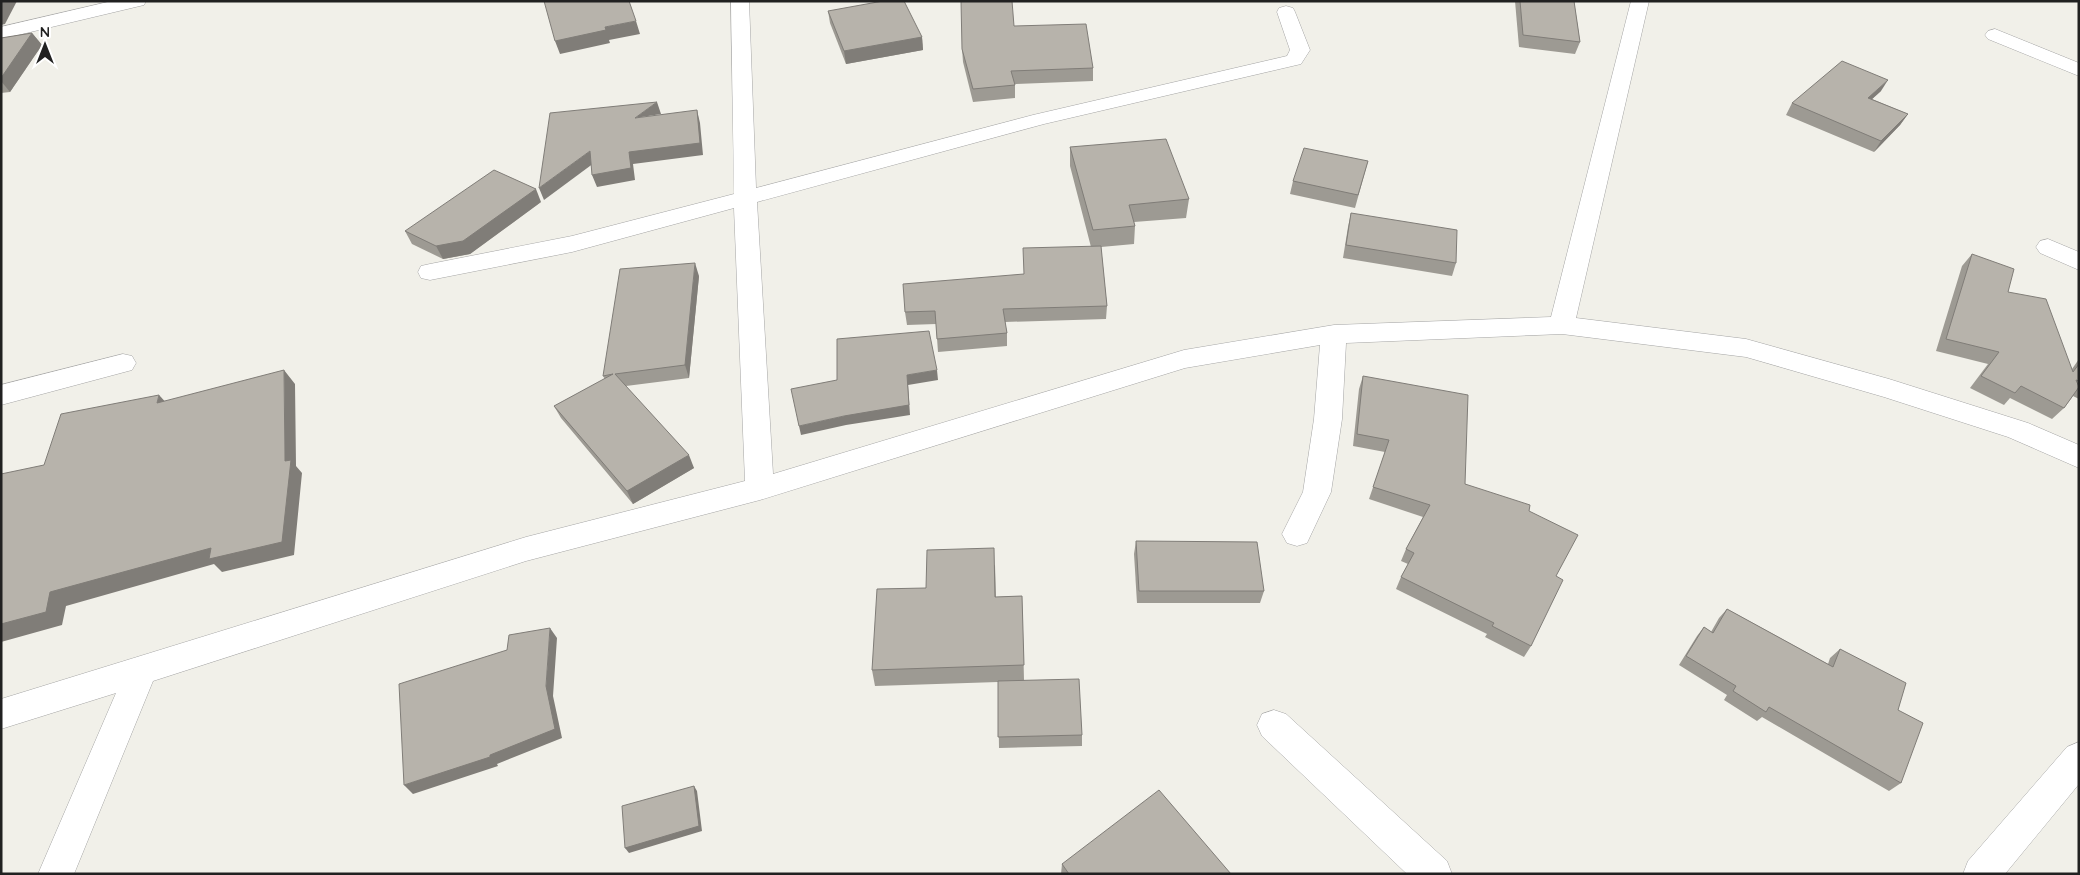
<svg xmlns="http://www.w3.org/2000/svg" width="2080" height="875" font-family="Quicksand,sans-serif">
<style>
.lines{fill:none;stroke-linecap:round;stroke-linejoin:round}
.minor-casing{stroke:#a5a5a5;stroke-width:1}
.minor{fill:#fff;fill-rule:evenodd}
.wall{fill:#9d9a93}
.shaded-wall{fill:#807d78}
.building{fill:#b7b3ab;stroke:#807d78}
</style>
<rect width="100%" height="100%" fill="#f1f0e9"/>
<g class="lines">
<defs>
<g id="minor">
<path d="M112 1H146L144 5 1 39V27Z"/>
<path d="M731 1H749L756 188 1033 115 1287 56 1290 50 1277 12 1279 8 1286 6 1293 8 1295 12 1310 50 1301 64 1044 124 757 202 773 474 1184 350 1334 325 1551 317 1631 1H1649L1576 318 1746 339 1889 379 2028 423 2079 445V468L2008 437 1884 397 1746 357 1562 334 1346 343 1342 419 1331 492 1307 543 1297 546 1287 543 1282 534 1303 492 1314 419 1320 345 1185 368 760 500 526 561 153 681 74 874H38L116 693 1 729V699L526 537 745 481 734 208 572 252 430 280 421 278 418 272 421 266 430 264 572 236 734 194Z"/>
<path d="M1995 29 2079 63V76L1988 39 1985 35 1988 31Z"/>
<path d="M2048 239 2079 252V270L2040 253 2036 247 2040 241Z"/>
<path d="M123 354 132 356 136 363 132 370 1 405V385Z"/>
<path d="M1274 710 1286 714 1447 861 1452 874H1407L1262 736 1257 725 1262 714Z"/>
<path d="M2079 742V784L2005 874H1963L1968 861 2067 747Z"/>
</g>
</defs>
<!-- minor casing -->
<use href="#minor" class="minor-casing"/>
<!-- minor -->
<use href="#minor" class="minor"/>
</g>
<!-- wall -->
<g class="wall">
<path d="M1515 1H1574L1580 42 1575 54 1519 47Z"/>
<path d="M828 11 922 37 923 50 846 64 830 23Z"/>
<path d="M1014 26 1093 68V81L1015 84V98L973 102 963 62 962 49Z"/>
<path d="M32 33 42 45 10 92 1 93V38Z"/>
<path d="M1881 91 1872 99 1908 114 1900 125 1874 152 1786 115 1792 103Z"/>
<path d="M1070 147 1189 199 1186 218 1134 222 1135 226 1134 244 1101 247 1107 306 1106 319 1005 322 1007 333V346L938 352 936 324 907 325 905 312 1024 274 1091 247 1070 166Z"/>
<path d="M1368 161 1355 208 1290 194 1293 181Z"/>
<path d="M541 202 470 254 443 259 412 244 405 231Z"/>
<path d="M1351 213 1456 263 1452 276 1343 258 1348 227Z"/>
<path d="M1972 254 2008 292 2072 369 2079 359V399L2073 396 2064 408 2052 419 2010 398 2004 405 1970 388 1988 364 1936 351 1962 266Z"/>
<path d="M699 276 689 378 626 386 694 468 633 504 561 418 554 406 605 379 603 376Z"/>
<path d="M1363 376 1465 484 1529 511 1556 576 1531 646 1524 657 1485 637 1487 634 1396 589 1401 577 1408 564 1401 561 1406 549 1423 517 1369 499 1385 452 1353 446 1359 389Z"/>
<path d="M1136 541 1264 591 1260 603H1137L1134 554Z"/>
<path d="M995 565 996 597 1022 596 1024 680 1082 735V746L999 748 998 682 875 686 872 670 926 588Z"/>
<path d="M1727 609 1828 664 1830 658 1840 649 1898 710 1901 783 1889 791 1762 717 1757 721 1724 700 1727 695 1679 665 1697 636 1704 627 1711 632 1719 618Z"/>
<path d="M1062 864 1231 874H1061Z"/>
</g>
<!-- shaded-wall -->
<g class="shaded-wall">
<path d="M17 1 5 24 1 25V1Z"/>
<path d="M636 21 640 34 609 40 610 43 560 54 555 41 605 27Z"/>
<path d="M32 33 42 45 10 92 1 81V78Z"/>
<path d="M922 37 923 50 846 64 844 51Z"/>
<path d="M1888 80 1881 91 1861 109 1868 98Z"/>
<path d="M657 102 661 114 635 118Z"/>
<path d="M697 110 700 123 703 155 633 164 635 180 597 187 592 175Z"/>
<path d="M1908 114 1900 125 1874 152 1881 141Z"/>
<path d="M590 151 594 163 544 200 539 188Z"/>
<path d="M536 189 541 202 470 254 443 259 436 246Z"/>
<path d="M695 263 699 276 689 378 685 365Z"/>
<path d="M284 370 295 384 296 466 302 473 294 555 222 572 214 564 66 606 62 625 1 642V624L50 592 285 461Z"/>
<path d="M937 370 938 380 908 385 910 415 846 425 801 435 799 426 844 416 907 375Z"/>
<path d="M159 395 172 409 157 403Z"/>
<path d="M689 455 694 468 633 504 627 491Z"/>
<path d="M550 628 557 638 553 696 562 738 497 764 498 766 413 794 404 785 490 755 546 686Z"/>
<path d="M694 786 697 791 702 831 629 853 625 848Z"/>
</g>
<!-- building -->
<g class="building">
<path d="M544 1H629L636 21 605 27 606 30 555 41Z"/>
<path d="M883 1H904L922 37 844 51 828 11Z"/>
<path d="M961 1H1012L1014 26 1086 24 1093 68 1011 71 1015 85 973 89 962 49Z"/>
<path d="M1520 1H1574L1580 42 1523 35Z"/>
<path d="M32 33 1 78V38Z"/>
<path d="M1842 61 1888 80 1868 98 1908 114 1881 141 1792 103Z"/>
<path d="M657 102 635 118 697 110 700 143 629 152 631 168 592 175 590 151 539 188 550 113Z"/>
<path d="M1166 139 1189 199 1129 205 1135 226 1093 230 1070 147Z"/>
<path d="M1304 148 1368 161 1358 195 1293 181Z"/>
<path d="M494 170 536 189 463 241 436 246 405 231Z"/>
<path d="M1351 213 1457 230 1456 263 1346 245Z"/>
<path d="M1101 246 1107 306 1003 309 1007 333 937 339 935 311 905 312 903 284 1024 274 1023 248Z"/>
<path d="M1972 254 2014 269 2008 292 2046 299 2073 372 2079 364V381L2076 380 2079 387 2064 408 2021 386 2015 393 1981 376 1999 352 1946 339Z"/>
<path d="M695 263 685 365 615 374 689 455 627 491 554 406 613 374 603 376 620 269Z"/>
<path d="M929 331 937 370 907 375 909 405 844 416 799 426 791 389 837 380V339Z"/>
<path d="M284 370 285 461 291 460 282 542 209 559 211 548 50 592 46 612 1 624V474L44 465 61 414 159 395 157 403Z"/>
<path d="M1363 376 1468 395 1465 484 1530 505 1529 511 1578 535 1556 576 1563 580 1531 646 1492 626 1494 623 1401 577 1414 553 1406 549 1430 505 1373 487 1389 440 1357 434Z"/>
<path d="M1136 541 1257 542 1264 591H1139Z"/>
<path d="M994 548 995 597 1022 596 1024 665 872 670 877 589 926 588 927 550Z"/>
<path d="M1727 609 1833 667 1840 649 1906 683 1898 710 1923 723 1901 783 1769 707 1766 712 1733 691 1736 686 1686 656 1704 627 1713 633Z"/>
<path d="M550 628 546 686 555 729 490 755V757L404 785 399 684 507 650 509 635Z"/>
<path d="M1079 679 1082 735 998 737V681Z"/>
<path d="M694 786 699 826 625 848 622 806Z"/>
<path d="M1159 790 1231 874H1069L1062 864Z"/>
</g>
<!-- border -->
<rect width="2080" height="875" fill="none" stroke="#212121" stroke-width="5"/>
<!-- north arrow -->
<g transform="translate(45 45)" stroke="#ffffff" stroke-width="4" paint-order="stroke">
<path d="M0-4L9 19L0 12L-9 19Z" fill="#212121"/>
<text y="-8" font-size="14" font-weight="bold" text-anchor="middle" fill="#212121">N</text>
</g>
</svg>
